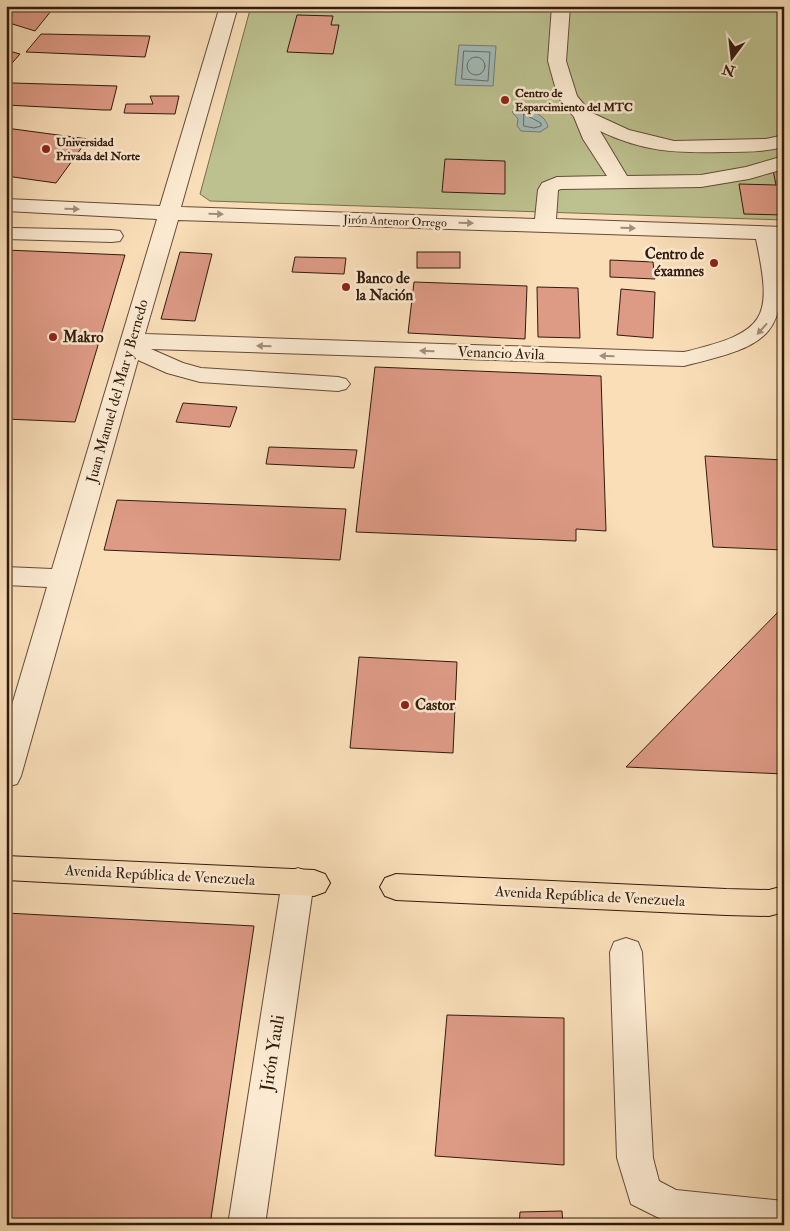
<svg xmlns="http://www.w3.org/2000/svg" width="790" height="1231" font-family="'IM FELL Double Pica',serif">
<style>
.green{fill:#bcc18f;stroke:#776e4e}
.water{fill:#a1bab8;stroke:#757a74}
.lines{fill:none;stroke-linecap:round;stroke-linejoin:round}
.shore{stroke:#6a6a62;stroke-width:1}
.building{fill:#dd9a85;stroke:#321b0d}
.minor-casing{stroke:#644c38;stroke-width:2}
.major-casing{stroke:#321b0d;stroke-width:2}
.minor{fill:#fbead1;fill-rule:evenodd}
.major{fill:#f9deb8;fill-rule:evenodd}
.oneway{fill:#a18d79}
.poi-dot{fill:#8f2418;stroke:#fbead1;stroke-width:2}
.labels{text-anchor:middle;stroke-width:5;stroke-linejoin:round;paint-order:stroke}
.far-poi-label{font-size:12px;font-weight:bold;fill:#321b0d;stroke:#fbead1;text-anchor:start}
.far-street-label{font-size:12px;fill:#321b0d;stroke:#fbead1}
.poi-label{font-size:15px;font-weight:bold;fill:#321b0d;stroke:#fbead1;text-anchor:start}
.street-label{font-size:15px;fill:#321b0d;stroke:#fbead1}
.near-street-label{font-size:18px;fill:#321b0d;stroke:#fbead1}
</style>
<rect width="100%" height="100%" fill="#f9deb8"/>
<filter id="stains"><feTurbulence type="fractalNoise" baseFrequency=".004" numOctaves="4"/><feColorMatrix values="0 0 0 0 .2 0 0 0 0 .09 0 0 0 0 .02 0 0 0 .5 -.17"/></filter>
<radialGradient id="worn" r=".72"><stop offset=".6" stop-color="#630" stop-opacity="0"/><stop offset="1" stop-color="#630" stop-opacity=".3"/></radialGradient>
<!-- green -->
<path class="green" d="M251 6H784V220L210 201 200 194Z"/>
<!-- water -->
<g class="water">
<path d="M459 45 496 46 493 86 455 85Z"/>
<path d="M516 108C527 108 546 114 548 127L540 132 521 131 517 126 518 119 512 112Z"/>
</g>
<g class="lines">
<!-- shore -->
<g class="shore">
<path d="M464 51 490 52 488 81 462 79Z"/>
<circle cx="476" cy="66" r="9"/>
<path d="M524 114 541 123V126L534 128 524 126Z"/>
</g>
</g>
<!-- building -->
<g class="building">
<path d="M6 6H55L35 31 6 22Z"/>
<path d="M297 15 333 16 331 25H339L333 54 287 52Z"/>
<path d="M41 34 150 36 145 57 26 52Z"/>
<path d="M9 51 20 54 6 70V53Z"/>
<path d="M12 83 117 86 111 110H104L6 105V90Z"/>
<path d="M150 96H179L175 114 124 113 126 104H153Z"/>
<path d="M6 128 88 139 56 183 6 176Z"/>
<path d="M445 159 505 161V194L442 192Z"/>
<path d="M773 170H784V215L744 214 739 184 776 185Z"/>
<path d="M6 250 125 255 75 422 6 419Z"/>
<path d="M180 252 212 254 195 321 161 319Z"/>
<rect x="417" y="252" width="43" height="16"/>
<path d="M295 257 346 258 344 274 292 272Z"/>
<path d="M610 260 653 262 655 279 610 277Z"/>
<path d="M414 282 527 286 525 339 408 333Z"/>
<path d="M537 287 578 288 580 338 538 337Z"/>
<path d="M621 289 655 292 653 338 617 335Z"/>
<path d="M375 367 601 376 606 531 576 529V541L356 532Z"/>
<path d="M183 403 237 407 230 427 176 422Z"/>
<path d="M269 447 357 450 354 468 266 464Z"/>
<path d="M705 456 784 460V550L713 547Z"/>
<path d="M117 500 346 509 340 560 104 550Z"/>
<path d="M784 606V774L626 767Z"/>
<path d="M359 657 457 662 453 753 350 748Z"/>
<path d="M6 913 254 926 210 1225H6Z"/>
<path d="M447 1015 564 1018V1165L435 1156Z"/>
<path d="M562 1211 563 1225H519L520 1212Z"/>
</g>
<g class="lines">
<defs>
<g id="minor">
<path d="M220 6H238L181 207 535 219 538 190 542 183 557 177 607 176 583 139 574 117 558 97 548 61 552 6H570L566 61 577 96 590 112 629 130 674 141 766 139 784 135V147C763 152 744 152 723 152 675 153 644 152 600 131L627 176 701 175 746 167 784 156V169L749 179 701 187 561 189 558 190 556 219 784 227V239H778C790 336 771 345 684 366L151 349 183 363 201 368 338 377 346 379 350 384 346 389 338 391 200 382 167 373 138 360 21 776 17 784 6 787V725L47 587 6 585V567L52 569 157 219 6 211V199L160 206ZM178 220 756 239C773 320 767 332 684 352L145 334Z"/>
<path d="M13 228 112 230 120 231 123 236 120 241 112 242 6 239V229Z"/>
<path d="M298 868 309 872 314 881 265 1225H228L282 881 287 872Z"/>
<path d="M626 938 638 942 642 952 653 1158 659 1181 676 1190 784 1201V1225L671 1224 631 1204 617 1158 610 952 614 942Z"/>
</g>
<g id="major">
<path d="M6 856 314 870 325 874 330 883 325 892 314 896 6 880Z"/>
<path d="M396 874 726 889 769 890 784 886V912L769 916 726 915 396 900 385 896 380 887 385 878Z"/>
</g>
</defs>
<!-- minor casing -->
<use href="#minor" class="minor-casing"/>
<!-- major casing -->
<use href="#major" class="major-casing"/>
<!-- minor -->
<use href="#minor" class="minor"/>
<!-- major -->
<use href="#major" class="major"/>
</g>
<!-- one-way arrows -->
<defs><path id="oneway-solid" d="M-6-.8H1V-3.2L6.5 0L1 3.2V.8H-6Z" transform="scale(1.25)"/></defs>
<g class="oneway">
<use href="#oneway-solid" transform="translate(72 209) rotate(2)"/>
<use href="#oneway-solid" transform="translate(216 214) rotate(2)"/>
<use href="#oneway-solid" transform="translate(466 223) rotate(2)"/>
<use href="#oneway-solid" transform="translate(628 228) rotate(2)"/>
<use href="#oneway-solid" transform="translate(762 329) rotate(132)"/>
<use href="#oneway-solid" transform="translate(264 346) rotate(-178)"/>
<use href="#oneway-solid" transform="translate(427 351) rotate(-178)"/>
<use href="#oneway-solid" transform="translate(607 356) rotate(-178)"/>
</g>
<!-- markers -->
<g class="poi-dot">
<circle cx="505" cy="100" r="5"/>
<circle cx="46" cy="149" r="5"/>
<circle cx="714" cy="263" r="5"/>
<circle cx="346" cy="287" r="5"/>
<circle cx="53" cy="337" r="5"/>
<circle cx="405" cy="705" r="5"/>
</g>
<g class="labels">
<!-- far-poi labels -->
<g class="far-poi-label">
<text x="515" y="97">Centro de<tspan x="515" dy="14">Esparcimiento del MTC</tspan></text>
<text x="56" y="146">Universidad<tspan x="56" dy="14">Privada del Norte</tspan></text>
</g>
<!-- far-street labels -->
<g class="far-street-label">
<text transform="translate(395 221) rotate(2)" y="4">Jirón Antenor Orrego</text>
</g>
<!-- poi labels -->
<g class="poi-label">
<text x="704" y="259" text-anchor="end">Centro de<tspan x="704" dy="17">éxamnes</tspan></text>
<text x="356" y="283">Banco de<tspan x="356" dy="17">la Nación</tspan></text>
<text x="63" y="342">Makro</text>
<text x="415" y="710">Castor</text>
</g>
<!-- street labels -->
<g class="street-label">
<text transform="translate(501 353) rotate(2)" y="5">Venancio Avila</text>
<text transform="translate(117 391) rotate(-74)" y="5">Juan Manuel del Mar y Bernedo</text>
<text transform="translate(160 875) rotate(3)" y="5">Avenida República de Venezuela</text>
<text transform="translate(590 896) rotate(3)" y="5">Avenida República de Venezuela</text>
</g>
<!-- near-street labels -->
<g class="near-street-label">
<text transform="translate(272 1053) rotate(-81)" y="6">Jirón Yauli</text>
</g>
</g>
<!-- margin -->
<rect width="790" height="1231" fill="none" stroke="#f9deb8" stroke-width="25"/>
<rect x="8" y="8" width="775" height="1216" fill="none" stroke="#321b0d" stroke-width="2.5"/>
<rect x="12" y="12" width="765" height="1206" fill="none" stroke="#321b0d"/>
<!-- north arrow -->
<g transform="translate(732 58) rotate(195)" stroke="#fbead1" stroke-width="4" paint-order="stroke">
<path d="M0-4L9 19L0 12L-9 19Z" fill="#321b0d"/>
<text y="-8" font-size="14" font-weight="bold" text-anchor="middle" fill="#321b0d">N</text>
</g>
<rect width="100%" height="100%" filter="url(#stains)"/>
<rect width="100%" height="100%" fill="url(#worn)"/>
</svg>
